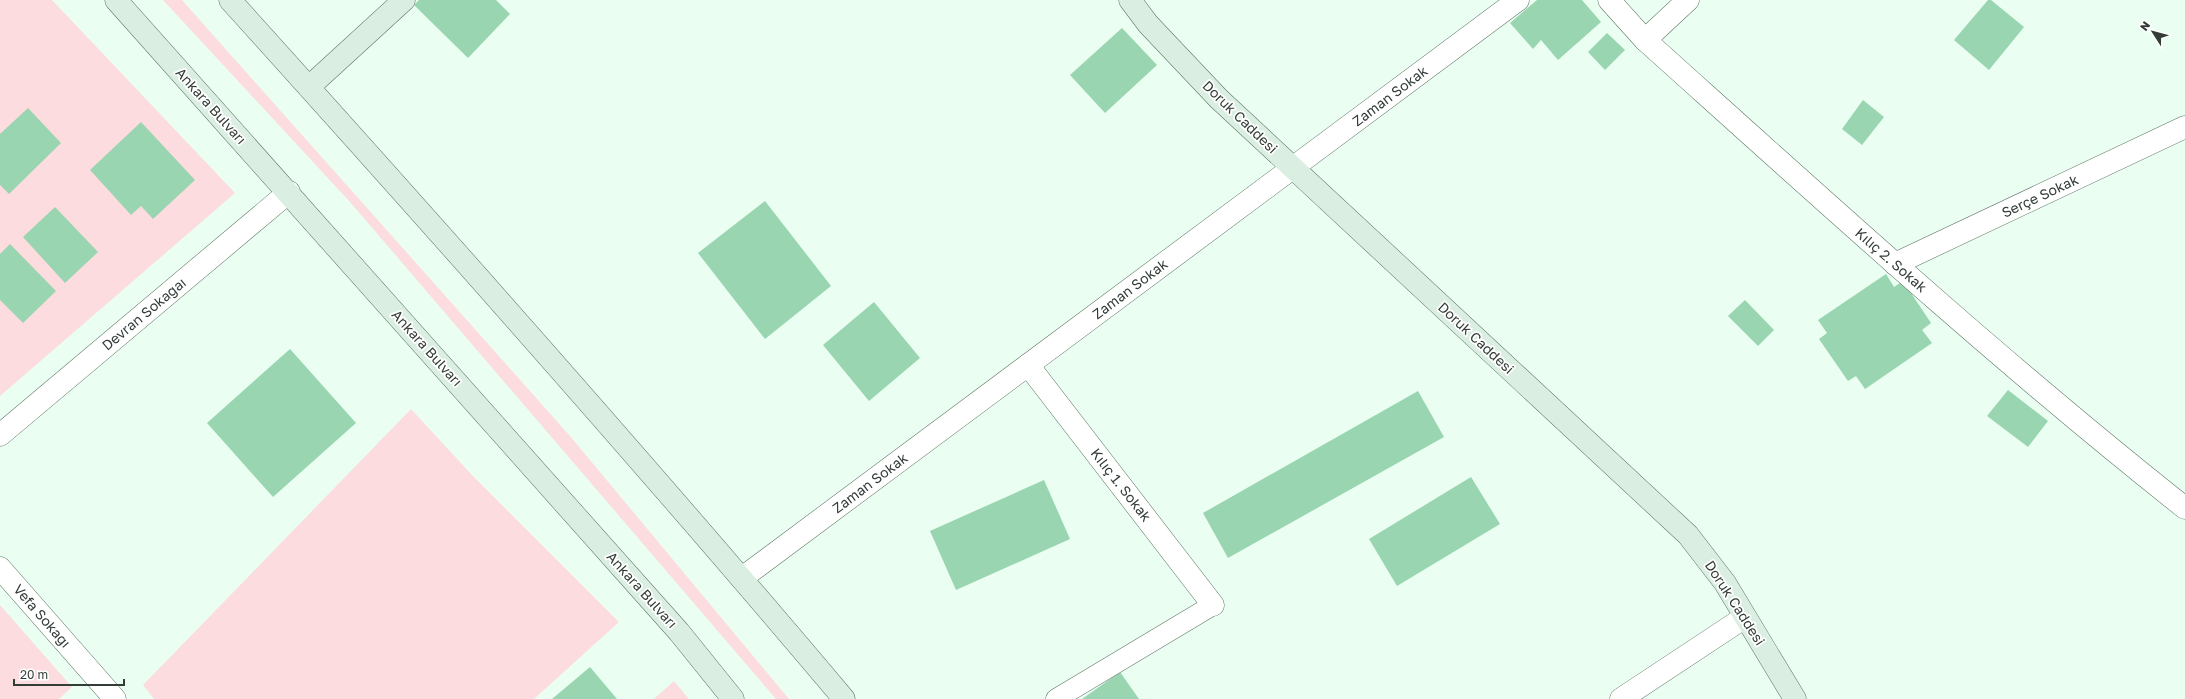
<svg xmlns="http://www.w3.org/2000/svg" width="2185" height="699" font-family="'Golos Text',sans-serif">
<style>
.green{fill:#fddcdf}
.building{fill:#99d5b0}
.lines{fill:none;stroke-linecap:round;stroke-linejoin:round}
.lane-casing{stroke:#5e7466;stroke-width:21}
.street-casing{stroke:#5e7466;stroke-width:23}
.secondary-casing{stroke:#5e7466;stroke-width:23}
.lane{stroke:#fff;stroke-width:20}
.street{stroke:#fff;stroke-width:22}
.secondary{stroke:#daeee2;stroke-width:22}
.labels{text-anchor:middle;stroke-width:3.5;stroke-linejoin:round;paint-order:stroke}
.street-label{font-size:14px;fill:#333d37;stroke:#fff}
</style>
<rect width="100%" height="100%" fill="#eafff1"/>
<!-- green -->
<g class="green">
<path d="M0 0H52L235 193 0 396Z"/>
<path d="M163 0H182L570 436 789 699H776L350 202Z"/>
<path d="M411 409 471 474 619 622 534 699H154L143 685Z"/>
<path d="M0 605 72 687 59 699H0Z"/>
<path d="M674 681 689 699H654Z"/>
</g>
<!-- building -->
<g class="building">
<path d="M419 0H496L510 14 468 58 414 5Z"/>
<path d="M1537 0H1582L1601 22 1558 60 1541 40 1533 49 1510 23Z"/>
<path d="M1988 0H1991L2024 27 1989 70 1954 40Z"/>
<path d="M1122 28 1157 65 1105 113 1070 75Z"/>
<path d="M1607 33 1625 50 1605 70 1588 52Z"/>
<path d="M1863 100 1884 117 1862 145 1842 129Z"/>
<path d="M28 108 61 143 9 194 0 185V134Z"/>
<path d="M141 122 195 180 153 219 141 206 131 215 90 170Z"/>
<path d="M765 201 831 286 765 339 698 253Z"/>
<path d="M55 207 98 252 65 283 23 237Z"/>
<path d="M10 244 56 291 23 323 0 300V254Z"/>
<path d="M1886 274 1894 287 1903 281 1931 323 1922 330 1932 343 1865 389 1856 376 1848 381 1819 339 1827 333 1818 320Z"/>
<path d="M1745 300 1774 330 1758 346 1728 316Z"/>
<path d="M874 302 920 358 869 401 823 345Z"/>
<path d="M290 349 356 423 273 497 207 423Z"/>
<path d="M2008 390 2048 421 2028 447 1987 416Z"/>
<path d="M1418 391 1444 437 1228 558 1203 513Z"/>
<path d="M1471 477 1500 524 1397 586 1369 539Z"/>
<path d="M1044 480 1070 539 956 590 930 531Z"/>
<path d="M590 667 617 699H552Z"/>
<path d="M1120 672 1139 699H1082Z"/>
</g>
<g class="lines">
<defs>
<path id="lane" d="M1056 699 1213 605"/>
<g id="street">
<path d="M1609 0 1645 40C1822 199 1998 360 2185 508"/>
<path d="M1645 40 1688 0"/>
<path d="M1895 264 2185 127"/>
<path d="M1028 365 1213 605"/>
<path d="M0 435 289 192"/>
<path d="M0 568 115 699"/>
<path d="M742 578 1518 0"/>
<path d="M1621 699 1745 617"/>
</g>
<g id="secondary">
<path d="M116 0 679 632 733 699"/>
<path d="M230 0C438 230 644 462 844 699"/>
<path d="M1130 0 1148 24 1219 99 1688 535 1725 583 1795 699"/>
<path d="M309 87 404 0"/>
</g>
</defs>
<!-- lane casing -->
<use href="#lane" class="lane-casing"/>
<!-- street casing -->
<use href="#street" class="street-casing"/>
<!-- secondary casing -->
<use href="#secondary" class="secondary-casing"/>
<!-- lane -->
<use href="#lane" class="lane"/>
<!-- street -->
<use href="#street" class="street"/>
<!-- secondary -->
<use href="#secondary" class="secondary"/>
</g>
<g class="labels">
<!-- street labels -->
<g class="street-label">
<text transform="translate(1390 96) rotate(-37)" y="5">Zaman Sokak</text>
<text transform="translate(211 106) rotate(48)" y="5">Ankara Bulvarı</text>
<text transform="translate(1240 117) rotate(44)" y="5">Doruk Caddesi</text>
<text transform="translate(2040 196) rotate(-25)" y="5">Serçe Sokak</text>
<text transform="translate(1891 260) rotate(41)" y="5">Kılıç 2. Sokak</text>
<text transform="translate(1130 289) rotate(-37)" y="5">Zaman Sokak</text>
<text transform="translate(144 314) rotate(-40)" y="5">Devran Sokağaı</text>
<text transform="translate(1476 338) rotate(43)" y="5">Doruk Caddesi</text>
<text transform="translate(427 348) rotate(48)" y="5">Ankara Bulvarı</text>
<text transform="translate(870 483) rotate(-37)" y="5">Zaman Sokak</text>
<text transform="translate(1121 485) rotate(52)" y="5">Kılıç 1. Sokak</text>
<text transform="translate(642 590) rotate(48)" y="5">Ankara Bulvarı</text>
<text transform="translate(1735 603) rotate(57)" y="5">Doruk Caddesi</text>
<text transform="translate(42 616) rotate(49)" y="5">Vefa Sokağı</text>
</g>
</g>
<!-- north arrow -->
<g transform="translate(2153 32) rotate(306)" stroke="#ffffff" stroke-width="3" paint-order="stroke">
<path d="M0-3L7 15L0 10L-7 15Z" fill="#333d37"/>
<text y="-6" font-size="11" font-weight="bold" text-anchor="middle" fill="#333d37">N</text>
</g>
<!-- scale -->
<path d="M14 679v6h110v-6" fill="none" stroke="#333d37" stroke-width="2"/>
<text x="20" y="679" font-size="12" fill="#333d37" stroke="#ffffff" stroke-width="3" paint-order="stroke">20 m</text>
</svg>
